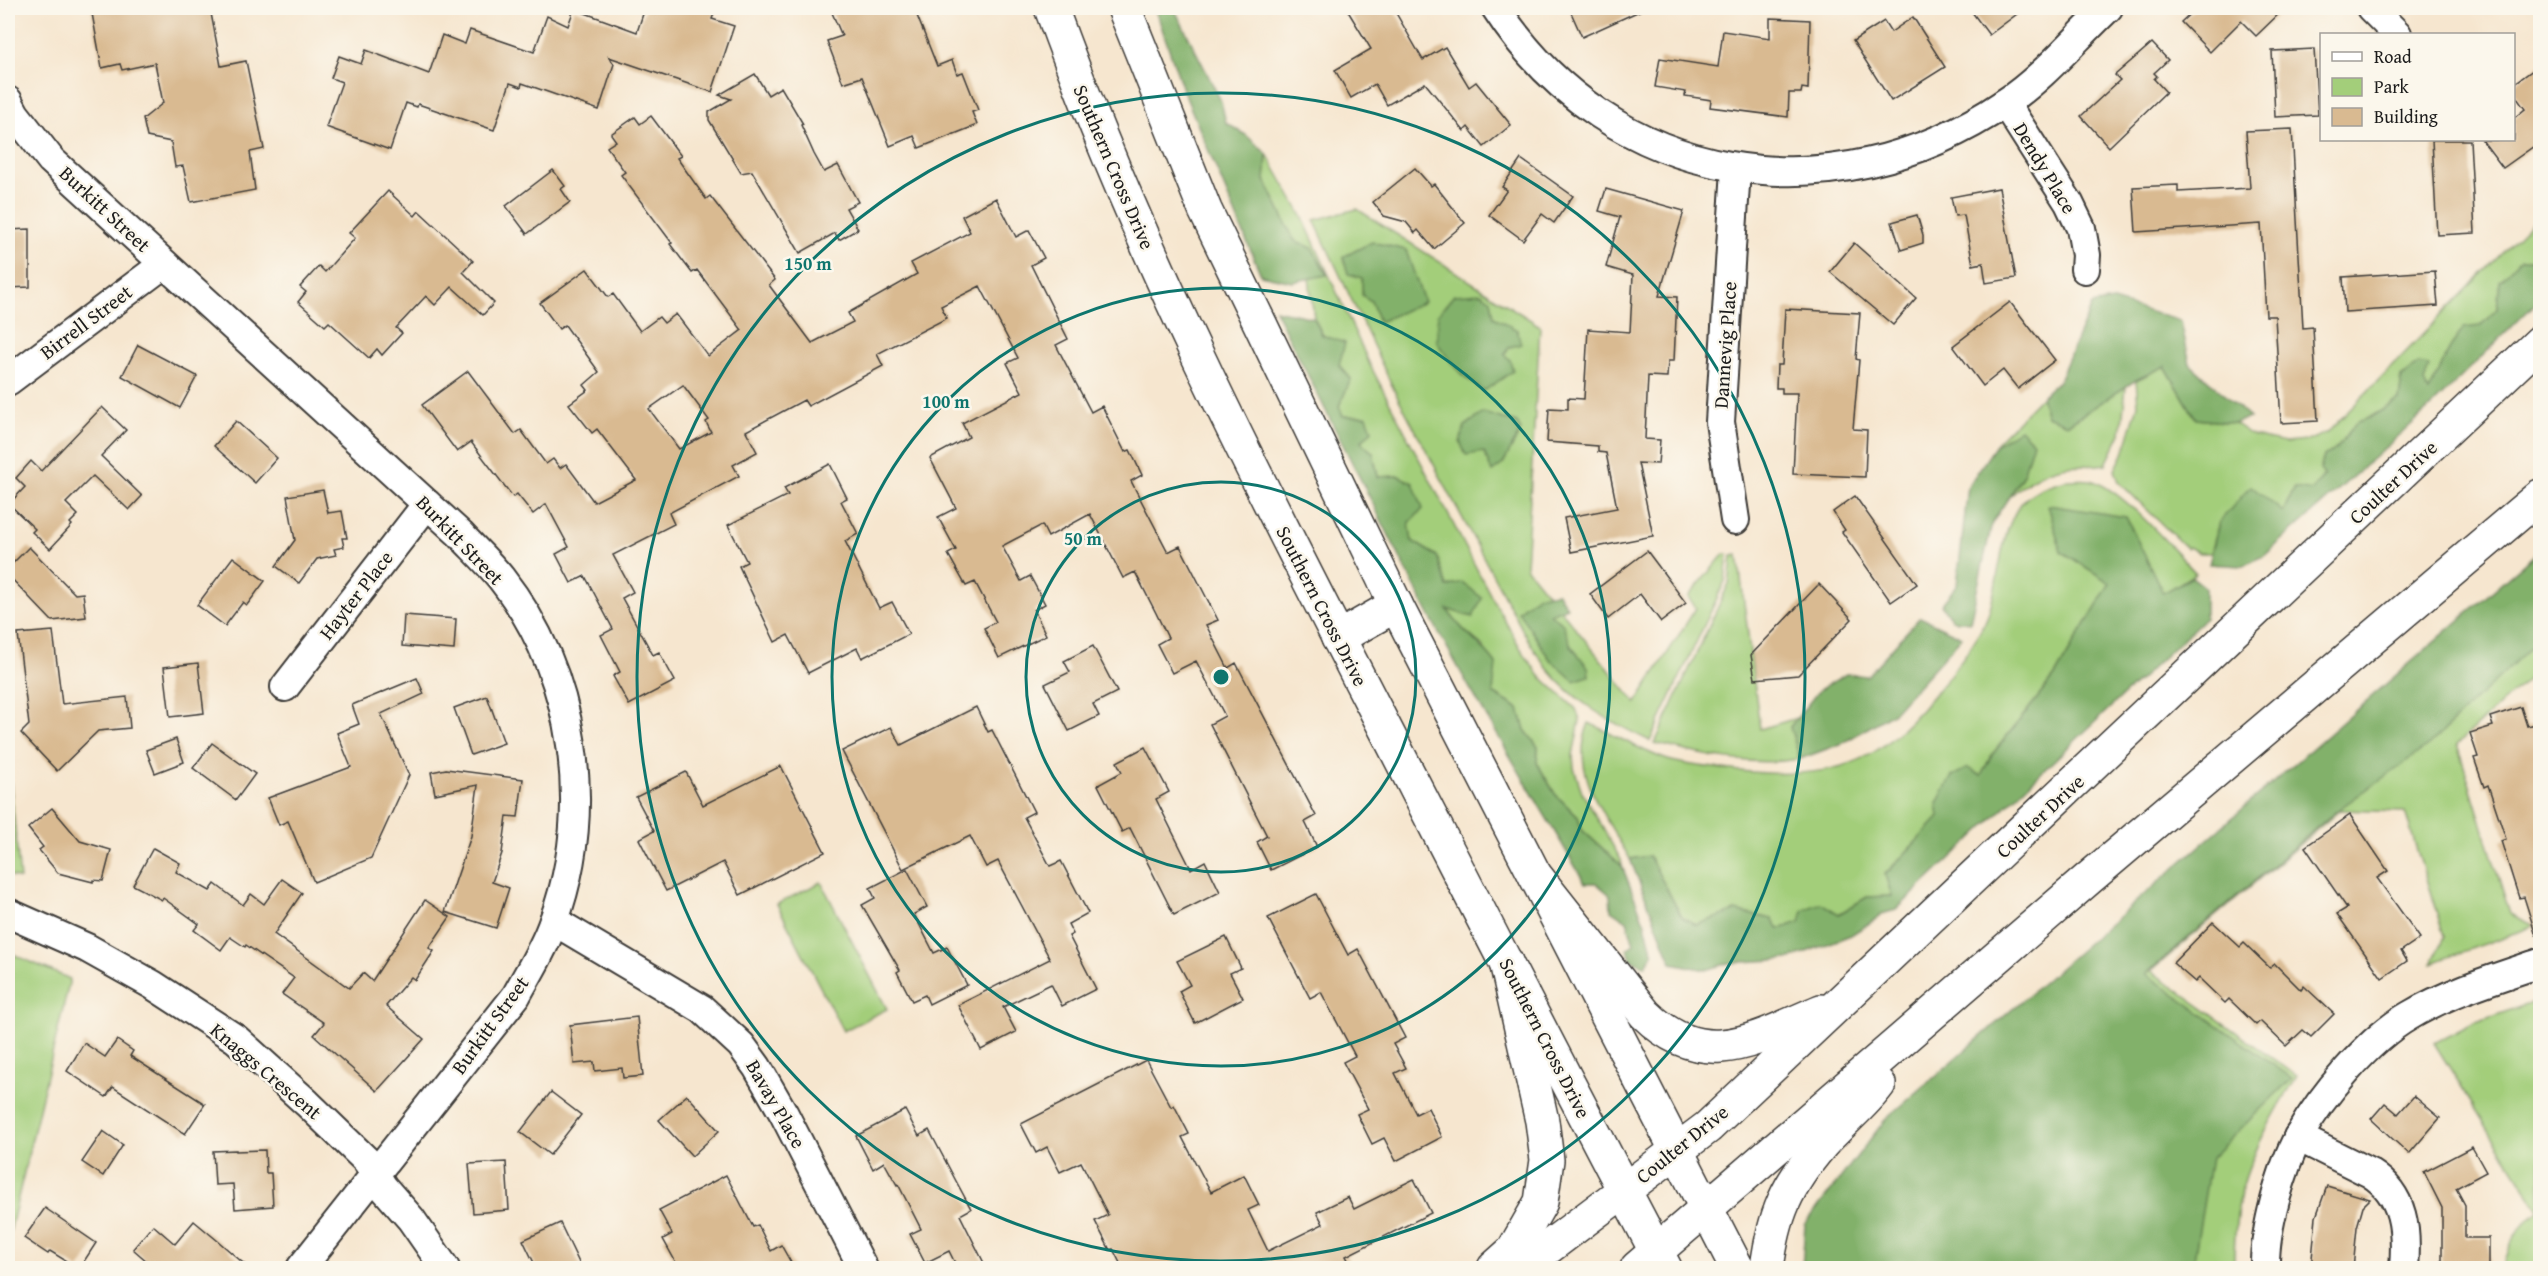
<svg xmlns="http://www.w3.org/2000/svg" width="2548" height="1276" font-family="'Gentium Book Plus',serif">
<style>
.green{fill:#a3ce7a;stroke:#60754b;stroke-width:1.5}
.forest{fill:#82b16a;stroke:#4f6643;stroke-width:1.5}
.building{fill:#d9ba91;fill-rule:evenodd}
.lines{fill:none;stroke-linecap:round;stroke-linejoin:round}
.street-casing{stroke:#3d3a37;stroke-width:32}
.secondary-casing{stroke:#3d3a37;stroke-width:36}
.primary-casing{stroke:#3d3a37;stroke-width:36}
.street{stroke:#fff;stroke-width:28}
.secondary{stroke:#fff;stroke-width:33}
.primary{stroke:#fff;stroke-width:33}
.ring{fill:none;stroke:#0f766e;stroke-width:3}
.labels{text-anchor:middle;stroke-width:5;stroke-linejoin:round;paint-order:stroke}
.street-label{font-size:20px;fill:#1c1c1c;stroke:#fbf7ec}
.centre{fill:#0f766e;stroke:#fbf7ec;stroke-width:3}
.ring-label{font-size:18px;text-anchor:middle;font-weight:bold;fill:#0f766e;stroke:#fbf7ec;stroke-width:5;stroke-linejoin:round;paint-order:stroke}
</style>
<rect width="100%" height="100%" fill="#fbf7ec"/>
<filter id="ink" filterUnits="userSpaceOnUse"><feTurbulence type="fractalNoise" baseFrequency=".0167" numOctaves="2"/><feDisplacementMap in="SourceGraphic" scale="12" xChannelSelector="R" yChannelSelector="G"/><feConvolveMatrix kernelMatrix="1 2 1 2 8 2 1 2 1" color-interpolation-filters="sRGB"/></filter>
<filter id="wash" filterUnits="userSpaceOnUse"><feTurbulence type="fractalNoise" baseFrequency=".008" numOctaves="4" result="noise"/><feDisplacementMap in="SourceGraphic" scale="24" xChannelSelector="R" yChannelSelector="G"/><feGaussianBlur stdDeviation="1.35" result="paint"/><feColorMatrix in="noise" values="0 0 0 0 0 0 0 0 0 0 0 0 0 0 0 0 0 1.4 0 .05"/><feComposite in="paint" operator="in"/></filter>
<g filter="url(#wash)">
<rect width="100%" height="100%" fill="#f6e6cf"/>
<!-- green -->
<g class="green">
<path d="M1267 154 1301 214 1370 365 1491 596 1521 649 1539 675 1576 709 1580 720 1573 755 1574 768 1582 792 1621 860 1622 866 1582 830 1578 817 1555 794 1537 763 1538 747 1525 730 1519 709 1493 693 1484 647 1454 622 1446 609 1473 617 1447 588 1437 556 1412 541 1399 476 1378 477 1373 453 1361 442 1343 416 1339 406 1351 379 1339 365 1314 318 1309 278 1327 274 1312 248 1294 240 1265 180Z"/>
<path d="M1357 209 1540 326 1526 567 1636 703 1696 608 1688 597 1724 554 1728 555 1725 581 1650 741C1612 723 1574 702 1547 668 1539 657 1531 645 1524 633L1395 392 1314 220Z"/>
<path d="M2540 214V259H2520L2500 281 2497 309 2480 326 2451 346 2429 393 2424 384 2402 377 2399 400 2369 418 2357 422 2336 449 2324 456V476L2312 491 2294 488 2283 512 2219 522 2211 553H2199L2189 547 2187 549 2119 482 2115 470 2123 454 2138 405 2136 380 2165 366 2196 419 2234 423 2253 436 2285 443 2307 441 2328 432Z"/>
<path d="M2126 386 2121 433 2106 464C2093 467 2080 464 2068 466 2045 469 2026 481 2009 497L2023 475 2020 430 1996 445 1995 444 2041 397 2047 416 2068 424Z"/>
<path d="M2066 480C2074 480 2083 479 2090 480 2123 489 2171 548 2196 573L2163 594 2126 517 2061 551 2111 582 2055 676 1991 756 1981 776 1885 874 1892 896 1867 897 1839 914 1779 929 1735 911 1696 925 1682 917 1649 856 1630 859C1607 818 1568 772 1589 723 1615 735 1641 751 1668 760 1688 766 1710 767 1731 770 1780 776 1843 778 1884 745 1903 730 1920 712 1935 693 1954 671 1972 648 1985 622 2002 586 1997 515 2033 493 2043 486 2055 483 2066 480Z"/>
<path d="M1738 555 1760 729 1797 718 1790 727 1800 759C1750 767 1703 756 1655 743L1729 583 1732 556Z"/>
<path d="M2540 619V668L2457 744 2510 914 2535 926 2432 963 2444 936 2405 812 2340 810 2151 971 2297 1076C2278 1108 2258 1140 2246 1176 2236 1204 2234 1239 2234 1268H1860L1876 1185Z"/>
<path d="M8 759 20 879 8 875Z"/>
<path d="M821 882 887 1009 843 1031 777 904Z"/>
<path d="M8 952 70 979 8 1240Z"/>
<path d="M2540 1000V1268H2503C2507 1243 2519 1227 2539 1210L2434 1043 2473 1023Z"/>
</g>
<!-- forest -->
<g class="forest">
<path d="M1155 8H1174L1221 101 1226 123 1246 135 1267 154 1265 180 1294 240 1312 248 1327 275 1292 282 1261 275 1183 90Z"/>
<path d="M1372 242 1406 250 1424 302 1379 322 1371 301 1362 295V278L1348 274 1343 257Z"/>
<path d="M2520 259H2540V299L2431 407 2264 556 2242 566 2209 564 2219 522 2251 486 2283 512 2295 488 2312 491 2324 476 2320 469 2324 456 2336 449 2357 422 2369 418 2399 400 2402 377 2419 364 2429 366 2424 383 2429 392 2451 346 2464 328 2480 326 2497 309 2500 281Z"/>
<path d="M1481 293 1491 300 1494 317 1517 330 1521 344 1510 347 1504 354 1510 360 1513 371 1484 391 1462 375 1437 343 1438 314 1454 295Z"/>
<path d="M2113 301 2181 321 2190 364 2250 418 2234 423 2196 419 2165 366 2136 380 2068 424 2047 416 2041 397 2059 380 2092 305Z"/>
<path d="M1275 310 1314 318 1322 335 1345 343 1339 365 1351 379 1339 406 1343 416H1367L1372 430 1361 442 1373 453 1378 477 1399 476 1413 483 1423 509 1409 523 1412 541 1437 556 1447 587 1462 582 1482 598 1473 617 1447 609C1460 631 1481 643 1496 664L1493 693 1519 709 1525 730 1538 747 1537 763 1555 794 1578 817 1582 830 1622 866 1645 924 1653 954 1645 966 1632 960 1627 949 1634 944 1627 921 1611 910 1610 895 1596 883H1585L1469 687 1428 613Z"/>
<path d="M1483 413 1517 423 1521 430 1503 464 1492 472 1484 452 1466 455 1460 442 1465 426Z"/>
<path d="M2020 429 2033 442 2023 475 1992 523 1970 622 1952 620 1941 605 1957 585 1968 486 1996 445Z"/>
<path d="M2048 505 2126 517 2163 593 2192 577 2205 587V618L1896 910 1885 913 1851 935 1788 959 1729 963 1706 970 1672 963 1630 859 1649 856 1682 917 1696 925 1735 911 1772 919 1779 929 1800 922 1803 910 1821 903 1839 914 1867 897 1892 896 1885 875 1939 817 1937 803 1952 776 1968 768 1981 776 1991 756 2055 676 2110 583 2061 551Z"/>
<path d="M2540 550V638L2429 745 2335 812 2146 974 2292 1078 2211 1158 2193 1265 2164 1268H1802L1805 1224 1885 1120Z"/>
<path d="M1558 593 1567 607 1550 614 1563 624 1571 646 1588 667 1589 676 1574 681 1549 658 1518 611 1538 595Z"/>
<path d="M1920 617 1962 637 1893 713 1843 743 1800 759 1790 727 1819 690 1846 674 1867 676Z"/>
</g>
<g id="blocks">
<!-- building -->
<g class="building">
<path d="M91 8H210L221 66 246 61 264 149 250 152 255 190 191 202 183 166 175 167 171 142 147 137 143 119 163 103 155 63 122 70 120 64 102 68Z"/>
<path d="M645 8H716L712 19 734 26 712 92 609 57 614 64 599 110 522 83 521 87 510 83 494 130 418 104 417 107 406 103 390 150 326 127 342 82 331 78 339 56 361 64 366 50 429 74 442 35 465 44 470 30 534 52 547 16 568 26 574 9 637 32Z"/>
<path d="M830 8H914L937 66 952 60 957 74 963 72 978 110 972 112 977 125 919 148 914 136 890 146 862 77 843 83 827 41 842 36Z"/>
<path d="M1346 8H1393L1423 60 1445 47 1469 87 1476 82 1511 125 1484 147 1468 127 1464 131 1425 83 1387 105 1375 84 1351 98 1335 70 1371 49Z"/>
<path d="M1569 8H1646L1582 37Z"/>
<path d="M1969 8H2025L1989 35Z"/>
<path d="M2196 8H2285L2256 36 2241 21 2210 52 2181 22Z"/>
<path d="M1913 17 1945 67 1891 101 1853 41 1884 21 1891 32Z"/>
<path d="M1770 18 1810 20 1808 89 1802 88 1801 93H1789L1788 117 1710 107 1711 100 1685 96 1686 92 1655 87 1660 58 1718 67 1723 31 1770 38Z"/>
<path d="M2152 43 2168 60 2154 73 2157 76 2154 79 2166 92 2109 147 2081 116 2120 80 2115 75Z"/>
<path d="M2314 49 2318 115 2275 117 2272 51Z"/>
<path d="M2541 64V141L2503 168 2482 140H2514V118L2525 109 2514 94V84Z"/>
<path d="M755 74 768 95 781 87 803 124 801 125 814 154 824 172 838 165 858 202 846 208 858 229 839 240 835 233 800 253 752 171 741 173 709 120V112L731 99 719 95Z"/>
<path d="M651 116 681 156 677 158 706 199 710 196 775 280 769 285 812 343 853 322 848 313 917 274 911 263 970 232 962 216 996 198 1016 237 1029 230 1044 258 1031 265 1068 339 1056 345 1091 412 1102 406 1125 452 1130 450 1142 475 1131 481 1168 552 1180 546 1218 620 1206 625 1228 668 1236 663 1316 816 1305 822 1317 847 1271 870 1257 842 1267 836 1210 724 1225 716 1196 661 1172 673 1157 644 1168 638 1156 613 1135 572 1123 578 1090 514 1048 537 1042 525 1002 546 1021 581 1030 576 1045 604 1034 610 1046 635 999 658 984 628 996 622 975 582 966 586 948 554 956 550 938 517 956 508 930 458 969 437 962 423 1022 392 1007 363 1018 358 980 286 941 306 947 318 877 354 883 366 808 406 804 400 746 431 757 452 733 465 739 476 669 513 674 524 613 555 633 592 622 598 653 655 659 652 675 681 629 705 613 676 620 672 601 635 613 629 585 576 571 583 556 554 569 547 546 504 533 514 517 494 513 497 471 442 457 452 422 405 468 371 515 434 521 430 546 464 553 459 560 468 566 464 594 502 636 480 597 429 592 433 569 404 588 390 584 385 599 372 565 325 559 329 540 303 587 269 608 297 613 294 640 331 659 317 664 323 676 314 708 356 742 330 697 270 692 273 670 244 672 243 621 175 625 172 607 147 616 141 611 134 635 117 640 124ZM683 385 709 420 706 422 711 432 679 449 649 409Z"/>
<path d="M2292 129 2303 328 2313 327 2318 421 2281 423 2275 316H2266L2261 224 2136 232 2133 187 2178 185V192L2250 188 2246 131Z"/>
<path d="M2432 140H2470L2475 233 2437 235Z"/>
<path d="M1521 159 1573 196 1554 223 1542 214 1523 240 1489 215 1507 190 1502 187Z"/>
<path d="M1415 168 1431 186 1434 184 1465 223 1434 249 1418 230 1415 233 1406 222 1384 216 1373 202Z"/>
<path d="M553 170 565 186 561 189 570 202 527 234 506 206Z"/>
<path d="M1999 188 2016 278 1986 283 1983 263 1973 265 1964 215 1955 216 1951 197Z"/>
<path d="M1606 189 1684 211 1659 296 1677 297 1674 361H1668L1667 377 1648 376 1645 439 1660 440 1658 464 1638 463 1653 536 1571 552 1564 518 1617 508 1606 453 1598 452V446L1547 442 1549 408 1568 409V398L1584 399 1588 329 1630 332 1633 275 1606 267 1620 217 1599 211Z"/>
<path d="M388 191 415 216 419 211 473 261 463 272 494 303 483 315 452 287 435 305 426 296 396 328 402 333 382 355 377 349 369 358 329 322 325 326 298 302 306 292 300 287 319 266 325 272 355 238 349 233Z"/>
<path d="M1917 215 1923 235V243L1901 250 1892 222Z"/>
<path d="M30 229V287L8 288V230Z"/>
<path d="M1854 243 1916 298 1893 325 1830 272Z"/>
<path d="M2435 271 2438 306 2345 312 2343 277Z"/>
<path d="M2010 302 2055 360 2018 389 2003 370 1983 386 1953 346Z"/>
<path d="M1785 309 1860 313 1856 359 1859 360 1853 429 1867 430 1865 477 1793 474 1797 393H1782V388H1776L1777 365H1782Z"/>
<path d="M138 345 197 376 180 408 122 376Z"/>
<path d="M102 407 126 430 101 456 142 496 129 510 93 476 66 503 78 515 70 523 72 525 50 549 32 532 35 529 9 504 25 487 16 478 31 461 41 471Z"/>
<path d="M236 421 277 458 255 483 214 446Z"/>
<path d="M830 464 847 498 841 501 858 534 845 541 879 608 892 602 909 634 862 658 857 648 808 673 788 635 775 642 739 566 747 562 728 525 788 495 784 488Z"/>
<path d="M323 490 328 513 342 511 347 538H342L344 547 334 549 336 555 317 559 299 583 276 566 295 540 287 496Z"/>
<path d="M1855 496 1917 584 1891 602 1842 532 1845 530 1833 512Z"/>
<path d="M29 547 75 594 83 593 86 617 52 621 8 575V568Z"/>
<path d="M1647 551 1686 603 1661 622 1640 594 1608 619 1590 594Z"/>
<path d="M233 557 265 581 247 605 243 602 225 626 197 605Z"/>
<path d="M1819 584 1852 619 1798 675 1755 679 1751 655Z"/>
<path d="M404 615 456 619 454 650 402 646Z"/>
<path d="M53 631 62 704 127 697 130 728 98 731 57 771 21 733 29 725 18 634Z"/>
<path d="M1093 646 1117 692 1093 704 1099 716 1069 731 1045 684 1070 672 1064 661Z"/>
<path d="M198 663 204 713 170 717 164 667Z"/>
<path d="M417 678 424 694 381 714 409 775 371 858 314 882 288 821 279 825 268 798 351 767 337 733 359 724 352 705Z"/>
<path d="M487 696 504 743 471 755 454 708Z"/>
<path d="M976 707 988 732 992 730 1034 812 1024 817 1050 866 1061 861 1088 913 1068 924 1073 934 1069 936 1096 989 1062 1006 1051 984 1003 1007 1016 1032 981 1050 958 1005 1050 959 998 861 986 867 970 836 903 869 842 751 891 727 901 745Z"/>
<path d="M2521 707 2527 726 2541 722V934L2536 935 2524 897 2519 898 2501 841 2506 839 2488 785 2484 787 2474 758 2478 757 2470 733 2493 726 2490 717Z"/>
<path d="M176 739 184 762 155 773 146 750Z"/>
<path d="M212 743 255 774 236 800 193 768Z"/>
<path d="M1145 747 1169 792 1156 799 1191 869 1205 861 1220 892 1174 915 1130 828 1122 832 1098 785 1122 772 1117 762Z"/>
<path d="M781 766 825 852 740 895 723 862 666 891 639 839 654 831 636 797 686 772 703 805Z"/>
<path d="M446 769 523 779 518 817 507 816 502 853 492 882 509 888 496 928 445 912 471 836 478 785 435 794 431 772Z"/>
<path d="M52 808 80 841 111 850 103 881 93 880V882L58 873 39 850 43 847 28 828Z"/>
<path d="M2350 815 2388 871 2377 878 2420 938 2401 951 2407 961 2382 978 2337 914 2347 908 2305 847Z"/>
<path d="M153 848 180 863 176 872 210 891 215 884 243 905 251 894 264 904 282 879 302 893 274 934 349 988 363 973 372 981 425 900 450 917 429 948 434 951 415 980 411 977 386 1006 424 1039 377 1091 314 1035 324 1023 282 994 294 978 246 945 245 947 230 937 221 950 194 930 199 924 163 898 162 900 133 885Z"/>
<path d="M907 869 927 907 914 914 934 953 947 947 967 985 929 1004 925 995 912 1001 897 972 900 970 862 905 875 898 870 888Z"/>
<path d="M1316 894 1348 955 1358 949 1405 1038 1393 1044 1406 1068 1395 1073 1416 1114 1428 1108 1442 1137 1396 1161 1384 1138 1372 1144 1357 1114 1368 1109 1343 1062 1355 1056 1321 992 1310 998 1268 918Z"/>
<path d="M2213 922 2240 947 2244 943 2270 968 2275 964 2301 990 2304 986 2334 1014 2311 1037 2303 1030 2286 1046 2260 1021 2256 1025 2229 999 2225 1003 2199 978 2195 982 2173 963Z"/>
<path d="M1226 937 1241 968 1230 973 1243 998 1195 1023 1179 991 1190 985 1177 961Z"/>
<path d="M637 1017 643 1076 623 1078 622 1068 595 1071 594 1062 574 1064 570 1025Z"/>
<path d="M117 1040 133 1051 130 1056 205 1104 185 1134 113 1087 106 1097 67 1071 84 1043 105 1057Z"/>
<path d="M1146 1060 1171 1107 1174 1105 1189 1134 1182 1137 1211 1192 1244 1175 1259 1205 1248 1210 1268 1251 1323 1224 1317 1212 1348 1197 1354 1209 1414 1179 1431 1213 1346 1256 1353 1269H1123L1113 1249 1110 1250 1095 1221 1108 1215 1081 1162 1060 1172 1047 1147 1036 1153 1021 1124Z"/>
<path d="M551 1092 581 1115 550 1155 520 1132Z"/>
<path d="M687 1095 719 1131 692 1156 659 1120Z"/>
<path d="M2414 1096 2440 1118 2409 1154 2371 1119 2385 1103 2398 1114Z"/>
<path d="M905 1110 919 1136 929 1130 956 1181 971 1209 960 1215 987 1269H958L949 1251 925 1263 910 1234 921 1229 898 1184 897 1185 884 1162 873 1169 856 1136Z"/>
<path d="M103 1131 123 1145 103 1176 82 1162Z"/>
<path d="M2472 1147 2486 1172 2456 1188 2465 1205V1238H2489V1269H2442V1208L2424 1172Z"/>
<path d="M236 1150V1151L265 1150 266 1173H271L273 1206 235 1209 233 1184 215 1185 213 1151Z"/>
<path d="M506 1162 509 1210 473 1213 469 1164Z"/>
<path d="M726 1175 753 1227 758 1225 771 1251 781 1245 794 1268H679L663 1239 672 1234 659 1210Z"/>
<path d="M2327 1186 2370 1199 2363 1206 2357 1227 2353 1269H2311L2316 1217Z"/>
<path d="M45 1208 96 1243 79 1269 50 1251 48 1254 24 1238Z"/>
<path d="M194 1221 218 1241 250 1269H156L133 1249 153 1225 175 1244Z"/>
<path d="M560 1223 582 1269H537L523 1240Z"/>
</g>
</g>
</g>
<g filter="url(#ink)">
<use href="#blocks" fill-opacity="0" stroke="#3d3a37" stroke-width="1.5"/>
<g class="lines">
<defs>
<g id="street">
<path d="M1496 8C1610 185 1833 220 2005 103 2043 78 2075 39 2108 8"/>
<path d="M2371 8 2397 34"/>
<path d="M8 101 15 114 51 160 460 534C473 548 488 562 501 578 576 674 595 809 553 923 544 949 529 972 516 996L301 1268"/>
<path d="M2005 103 2069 203 2081 228 2086 255 2085 269"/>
<path d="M8 381 164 264"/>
<path d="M1735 520 1720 422 1736 169"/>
<path d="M285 687 427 504"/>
<path d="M8 913 87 948 153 985 236 1039 307 1103 367 1161 383 1187 411 1219 445 1268"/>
<path d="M554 921 702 1009 741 1045 757 1067 784 1114 863 1268"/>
<path d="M2298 1137 2370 1173C2405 1195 2407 1231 2404 1268"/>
<path d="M2265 1268C2264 1231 2281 1169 2299 1136 2321 1096 2369 1039 2409 1016 2449 992 2496 978 2540 963"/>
</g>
<g id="secondary">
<path d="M1051 8C1138 249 1255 477 1373 705 1470 893 1566 1081 1665 1268"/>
<path d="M1124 8 1205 210 1396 605 1737 1268"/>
<path d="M1338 638 1396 605"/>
</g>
<g id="primary">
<path d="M1535 875 1645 1014C1705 1073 1757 1038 1821 1011"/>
<path d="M1494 1268 1513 1251 1541 1202 1547 1160 1542 1121 1506 962"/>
<path d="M1521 1268 1708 1127 2540 342"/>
<path d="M1637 1268 2088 879 2540 496"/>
<path d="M1767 1268C1774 1215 1786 1186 1822 1144 1840 1123 1863 1106 1879 1084"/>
</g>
</defs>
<!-- street casing -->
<use href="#street" class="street-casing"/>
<!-- secondary casing -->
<use href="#secondary" class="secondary-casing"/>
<!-- primary casing -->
<use href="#primary" class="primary-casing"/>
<!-- street -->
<use href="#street" class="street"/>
<!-- secondary -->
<use href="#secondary" class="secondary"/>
<!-- primary -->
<use href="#primary" class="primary"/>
</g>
</g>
<!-- distance rings -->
<g class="ring">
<circle cx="1221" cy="677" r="195"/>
<circle cx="1221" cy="677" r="389"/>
<circle cx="1221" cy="677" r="584"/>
</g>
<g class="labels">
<!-- street labels -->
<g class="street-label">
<text transform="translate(1114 167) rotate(67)" y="7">Southern Cross Drive</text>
<text transform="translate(2045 168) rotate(59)" y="7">Dendy Place</text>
<text transform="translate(105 209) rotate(43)" y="7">Burkitt Street</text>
<text transform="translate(86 322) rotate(-37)" y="7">Birrell Street</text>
<text transform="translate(1725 345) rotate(-86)" y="7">Dannevig Place</text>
<text transform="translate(2393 482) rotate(-43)" y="7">Coulter Drive</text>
<text transform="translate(460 540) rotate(46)" y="7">Burkitt Street</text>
<text transform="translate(356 595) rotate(-52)" y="7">Hayter Place</text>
<text transform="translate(1322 606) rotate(63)" y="7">Southern Cross Drive</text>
<text transform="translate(2040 816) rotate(-43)" y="7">Coulter Drive</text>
<text transform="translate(490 1025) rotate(-54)" y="7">Burkitt Street</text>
<text transform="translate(1545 1038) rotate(63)" y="7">Southern Cross Drive</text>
<text transform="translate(266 1071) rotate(40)" y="7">Knaggs Crescent</text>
<text transform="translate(776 1104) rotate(60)" y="7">Bavay Place</text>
<text transform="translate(1682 1144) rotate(-39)" y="7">Coulter Drive</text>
</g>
</g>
<circle cx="1221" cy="677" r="9" class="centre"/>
<g class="ring-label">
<text x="808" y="270">150 m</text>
<text x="946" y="408">100 m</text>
<text x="1083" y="545">50 m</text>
</g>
<!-- margin -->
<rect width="2548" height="1276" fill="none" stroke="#fbf7ec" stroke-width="30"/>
<!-- legend -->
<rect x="2320" y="33" width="195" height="108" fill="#fbf7ec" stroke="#a29f99" stroke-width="1.5"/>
<rect x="2332" y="52" width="30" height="9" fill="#ffffff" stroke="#a29f99" stroke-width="1.5"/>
<text x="2374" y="63" font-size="18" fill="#1c1c1c">Road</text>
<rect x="2332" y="78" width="30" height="18" fill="#a3ce7a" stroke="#a29f99" stroke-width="1.5"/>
<text x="2374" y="93" font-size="18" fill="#1c1c1c">Park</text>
<rect x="2332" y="108" width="30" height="18" fill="#d9ba91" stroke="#a29f99" stroke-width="1.5"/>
<text x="2374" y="123" font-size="18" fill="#1c1c1c">Building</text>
</svg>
